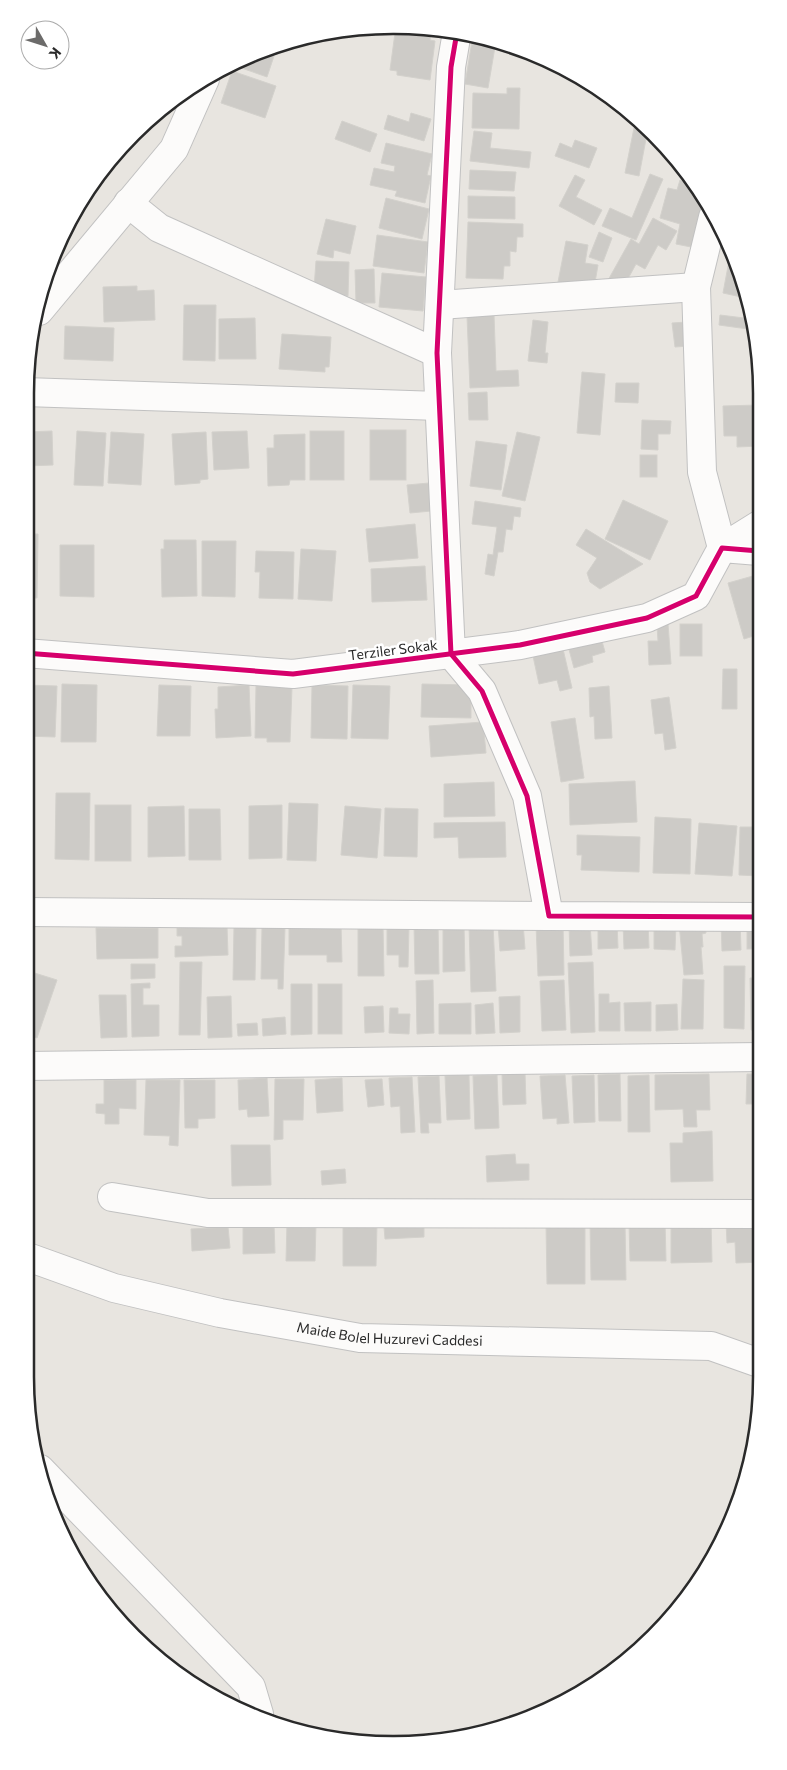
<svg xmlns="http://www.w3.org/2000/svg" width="787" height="1770" font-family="Commissioner,sans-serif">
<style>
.building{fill:#cdcbc7;stroke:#d3d1cc}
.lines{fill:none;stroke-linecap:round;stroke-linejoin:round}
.minor-casing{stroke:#c1c1c1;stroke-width:30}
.secondary-casing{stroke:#c1c1c1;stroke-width:30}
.minor{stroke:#fcfbfa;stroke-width:28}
.secondary{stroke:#fcfbfa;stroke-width:28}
.cycleway-casing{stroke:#fff;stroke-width:8}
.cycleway{stroke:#d6006c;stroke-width:5}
.labels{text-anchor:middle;stroke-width:5;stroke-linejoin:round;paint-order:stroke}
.street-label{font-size:14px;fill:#2a2a2a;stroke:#fff}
.rim{fill:none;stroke:#2a2a2a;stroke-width:2.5}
</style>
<rect width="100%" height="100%" fill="#e8e5e0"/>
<!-- building -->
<g class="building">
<path d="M401 27 431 28 430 40 435 41 430 80 397 75V71L390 70 395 33H400Z"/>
<path d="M473 35 496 41 488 88 465 84Z"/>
<path d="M288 41 285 48 277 46Z"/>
<path d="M261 52 274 56 267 77 233 65 234 62Z"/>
<path d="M232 71 276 86 265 118 221 103Z"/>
<path d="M507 88H520L519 129 472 128 473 93 507 94Z"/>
<path d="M411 113 431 119 424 141 384 129 388 115 409 122Z"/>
<path d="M342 121 377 134 370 152 335 139Z"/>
<path d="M634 128 647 130 658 141 646 139 639 176 625 173Z"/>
<path d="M474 131 492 133 490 148 531 152 529 168 470 161Z"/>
<path d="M575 140 597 148 589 168 555 156 560 143 572 148Z"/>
<path d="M386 143 432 154 427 175 431 176 425 203 395 196 397 191 370 185 374 168 394 172 395 166 381 163Z"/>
<path d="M470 170 516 172 514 191 469 189Z"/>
<path d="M650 174 663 179 636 240 602 226 610 208 632 218Z"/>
<path d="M575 175 585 180 576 197 602 210 594 225 559 206Z"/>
<path d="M680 180 694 184 703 200 691 247 676 244 680 224 660 218 668 188 677 190Z"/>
<path d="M468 196 515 197V219L468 218Z"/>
<path d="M386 198 429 209 422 239 379 228Z"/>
<path d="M653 218 677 231 666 250 658 245 645 269 636 264 624 286 607 282 631 239 639 244Z"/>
<path d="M326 219 356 226 350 254 334 250 333 258 317 254Z"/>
<path d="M468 222 523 224V237H517L516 252 510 251V266H504L503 279 466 278Z"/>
<path d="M599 232 612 238 603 262 589 257Z"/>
<path d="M377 235 428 242 424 273 373 266Z"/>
<path d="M566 241 588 245 585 263 598 265 594 288 558 282Z"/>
<path d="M316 261 349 262 348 296H332V290L314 289Z"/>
<path d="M729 261 737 263 746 298 723 293Z"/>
<path d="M374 269 375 303H356L355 270Z"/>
<path d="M382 273 426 277 423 311 379 307Z"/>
<path d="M137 286V291L154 290 155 320 104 322 103 287Z"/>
<path d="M184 305H216L215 361 183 360Z"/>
<path d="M494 315 496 371 518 370 519 386 470 388 467 316Z"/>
<path d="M720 315 752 319 755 330 719 325Z"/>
<path d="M255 318 256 359H219V319Z"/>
<path d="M533 320 548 322 545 353H548L547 363 528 361Z"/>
<path d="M687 322 689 346 675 347 672 323Z"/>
<path d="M65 326 114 328 113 361 64 359Z"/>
<path d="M282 334 331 337 329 367H325V372L279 369Z"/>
<path d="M582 372 605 374 600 435 577 433Z"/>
<path d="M616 383H639L638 403 615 402Z"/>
<path d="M487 392 488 420H469L468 393Z"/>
<path d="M759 405V446L737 447V436H724L723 406Z"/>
<path d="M642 420 671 421 670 434H658V450L641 449Z"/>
<rect x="370" y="430" width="36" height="50"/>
<path d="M52 431 53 465 25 466V432Z"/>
<path d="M77 431 106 433 103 486 74 485Z"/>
<path d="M247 431 249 468 214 470 212 432Z"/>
<rect x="310" y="431" width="34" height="49"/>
<path d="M111 432 144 434 141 485 108 483Z"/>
<path d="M206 432 208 479 200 480V483L175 485 172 434Z"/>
<path d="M517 432 540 437 525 501 502 496Z"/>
<path d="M305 434V480H290L289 485 268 486 267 448H274V435Z"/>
<path d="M476 441 507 445 501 490 470 486Z"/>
<rect x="640" y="455" width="17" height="22"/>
<rect x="25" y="471" width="6" height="30"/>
<path d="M429 483 431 511 410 513 407 485Z"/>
<path d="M623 500 668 521 650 560 605 539Z"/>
<path d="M475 501 521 508 520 517 514 516 512 530 506 529 503 552H498L494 576 485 574 488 554 493 555 497 527 472 524Z"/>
<path d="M415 524 418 558 369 562 366 529Z"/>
<path d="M586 529 643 564 600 589 590 582 587 573 597 558 576 545Z"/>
<path d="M25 534H38L37 598H25Z"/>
<path d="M164 540H196L197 596 162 597 161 549H164Z"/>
<path d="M202 541H236L235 597 202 596Z"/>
<path d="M60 545H94V597L60 596Z"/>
<path d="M301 549 336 551 332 601 298 599Z"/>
<path d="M256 551 294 552 293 599 259 598 260 572H255Z"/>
<path d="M425 566 427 600 372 602 371 569Z"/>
<path d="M760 574V634L744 639 728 583Z"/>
<path d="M668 624 671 664 649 665 648 641H658L657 625Z"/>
<rect x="680" y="624" width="22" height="32"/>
<path d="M600 634 605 652 592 656 593 662 574 668 567 642Z"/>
<path d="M563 649 572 688 560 691 557 680 539 684 533 656Z"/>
<path d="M723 669H737V709H722Z"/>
<path d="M62 684 97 685 96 742H61Z"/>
<path d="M422 684 471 685V718L421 717Z"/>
<path d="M25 685 57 686 55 737 25 736Z"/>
<path d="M159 685 191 686 190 736H157Z"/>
<path d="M249 685 251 736 216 738 215 709H218V687Z"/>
<path d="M312 685 348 686 347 739 311 738Z"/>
<path d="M353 685 390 686 388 739 351 738Z"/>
<path d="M256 686 292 687 290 742H267V738H255Z"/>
<path d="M609 686 612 738 595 739 594 716 590 717 589 688Z"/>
<path d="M669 697 676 748 665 750 663 733 655 734 651 700Z"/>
<path d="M575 718 584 778 561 782 551 722Z"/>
<path d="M483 722 486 753 431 757 429 726Z"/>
<path d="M635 781 637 822 570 825 569 784Z"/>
<path d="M494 782 495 816 444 817V784Z"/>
<path d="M56 793H90L89 860 55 859Z"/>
<path d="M289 803 318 804 316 861 287 860Z"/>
<rect x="95" y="805" width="36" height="56"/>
<path d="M282 805V858L249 859V806Z"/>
<path d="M184 806 185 856 148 857V807Z"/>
<path d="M345 806 381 809 377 858 341 855Z"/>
<rect x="25" y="808" width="7" height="53"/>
<path d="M385 808 418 809 417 857 384 856Z"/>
<path d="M189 809H220L221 860H189Z"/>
<path d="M655 817 691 819 690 874 653 873Z"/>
<path d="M505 822 506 857 459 858 458 837 434 838V823Z"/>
<path d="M699 823 737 826 732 876 695 874Z"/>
<path d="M740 827H760V876L739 875Z"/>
<path d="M577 835 640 837 639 872 581 870 582 855H577Z"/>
<path d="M704 920 706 933 702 934 703 947H701L703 974 684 975 679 923Z"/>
<path d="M740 920 741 950 722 951 721 921Z"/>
<rect x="747" y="920" width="14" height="29"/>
<path d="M648 921 649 948 624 949 623 922Z"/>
<path d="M598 922H617L618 948 598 949Z"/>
<path d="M523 923 525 949 500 951 498 924Z"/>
<path d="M563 923 564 975 538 976 536 924Z"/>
<path d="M590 923 592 955 570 956 569 924Z"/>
<path d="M654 923H676L675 950 654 949Z"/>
<path d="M414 924H438L439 974H415Z"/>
<path d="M493 924 496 991 471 992 469 925Z"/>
<path d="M341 925 342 962H327V955H289V926Z"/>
<path d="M443 925H464L465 971 443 972Z"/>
<path d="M227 926 228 955 175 957V946H182V936H177V928Z"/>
<path d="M234 926 256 927 255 980H233Z"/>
<path d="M358 926H383L384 976H358Z"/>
<path d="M387 926H409L408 967H399V955H387Z"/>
<path d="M262 927H285L283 989H278V979H261Z"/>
<path d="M96 928H158V958L97 959Z"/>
<path d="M180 962H202L200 1035H179Z"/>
<path d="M593 962 595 1032 571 1033 568 963Z"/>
<path d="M131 964H155V978L131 979Z"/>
<path d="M724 966H745L744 1029 724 1028Z"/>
<path d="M25 970 57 980 37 1038 25 1034Z"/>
<path d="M750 978H761V1030H751Z"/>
<path d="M683 979 704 980 703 1029H681Z"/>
<path d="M433 980 434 1033 417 1034 416 981Z"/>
<path d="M564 980 566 1030 542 1031 540 981Z"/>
<path d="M150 983V988H143V1005H159V1036L132 1037 131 984Z"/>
<path d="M291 984H312V1034L291 1035Z"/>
<rect x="318" y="984" width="24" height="50"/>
<path d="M599 994H609V1003L620 1002V1031H599Z"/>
<path d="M99 995H126L127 1037 101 1038Z"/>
<path d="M231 996 232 1037 208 1038 207 997Z"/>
<path d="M520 996V1032L500 1033 499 997Z"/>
<path d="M651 1002V1031H625L624 1003Z"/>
<path d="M471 1003V1034H439V1004Z"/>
<path d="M493 1003 495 1033 476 1034 475 1005Z"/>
<path d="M677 1004 678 1030 656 1031V1005Z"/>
<path d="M383 1006 384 1032 365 1033 364 1007Z"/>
<path d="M390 1008H398V1014H410L409 1034 389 1033Z"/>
<path d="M285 1017 286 1034 263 1036 262 1019Z"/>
<path d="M257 1023 258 1035 238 1036 237 1024Z"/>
<path d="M525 1073 526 1104 503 1105 502 1074Z"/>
<path d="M620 1074 621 1121H599L598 1075Z"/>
<path d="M709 1074 710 1110H696L697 1127H684L683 1109 655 1110V1075Z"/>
<path d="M747 1074H761V1111H759V1104H746Z"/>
<path d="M469 1075 470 1119 447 1120 445 1076Z"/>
<path d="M497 1075 499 1128 475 1129 473 1076Z"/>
<path d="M565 1075 569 1123 557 1124V1118L543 1119 540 1076Z"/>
<path d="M594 1075 595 1122 574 1123 572 1076Z"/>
<path d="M649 1075 650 1132H628V1076Z"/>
<path d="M439 1076 441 1123H428L429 1133H421L418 1077Z"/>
<path d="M412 1077 415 1132 401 1133 400 1106 391 1107 389 1078Z"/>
<path d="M267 1078 269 1116 248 1117 247 1109 239 1110 238 1080Z"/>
<path d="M342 1078 343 1111 317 1113 315 1080Z"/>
<path d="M275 1079H304L303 1120H283V1139L274 1140Z"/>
<path d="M382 1079 384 1105 368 1107 365 1080Z"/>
<path d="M104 1080H136V1109L119 1108V1124H105V1114L96 1113V1104H104Z"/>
<path d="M146 1080H180L178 1146 169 1145 170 1136 144 1135Z"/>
<path d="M184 1080H215V1118L198 1119V1128H185Z"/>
<path d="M712 1131 713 1181 671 1182 670 1143H683V1133Z"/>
<path d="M231 1145H270L271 1185 232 1186Z"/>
<path d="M515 1154 516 1164H529V1180L487 1182 486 1156Z"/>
<path d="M345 1169 346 1183 322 1185 321 1171Z"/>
<path d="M762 1220V1262L736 1263 735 1242 727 1243 726 1222Z"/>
<path d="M665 1221 666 1261H630L629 1222Z"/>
<path d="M711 1221 712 1262 671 1263V1222Z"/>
<path d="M343 1222 377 1223 376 1266H343Z"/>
<path d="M590 1222H625L626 1280H591Z"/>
<path d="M287 1223H316L315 1261H286Z"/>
<path d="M585 1223V1284H547L546 1224Z"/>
<path d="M274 1224 275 1253 243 1254V1225Z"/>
<path d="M424 1225V1237L385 1239 384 1227Z"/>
<path d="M228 1227 230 1248 192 1251 191 1229Z"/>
</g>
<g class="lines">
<defs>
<g id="minor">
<path d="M457 32 451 67 437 353 451 654 482 691 527 796 549 916 761 917"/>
<path d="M128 203 159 228 437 353"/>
<path d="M713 217 696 287 702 472 722 548 759 525"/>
<path d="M440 305 696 287"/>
<path d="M39 311 174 149 205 79"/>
<path d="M25 392 439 406"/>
<path d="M25 653 293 674 520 645 647 618 696 596 722 548 759 551"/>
<path d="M25 912 549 916"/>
<path d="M25 1066 761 1057"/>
<path d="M112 1197 208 1213 761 1214"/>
<path d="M40 1469 251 1687 259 1714"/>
</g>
<g id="secondary">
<path id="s1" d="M25 1256 114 1288 220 1313 360 1338 711 1346 762 1364"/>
</g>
</defs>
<!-- minor casing -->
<use href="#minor" class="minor-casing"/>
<!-- secondary casing -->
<use href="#secondary" class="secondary-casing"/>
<!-- minor -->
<use href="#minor" class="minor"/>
<!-- secondary -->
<use href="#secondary" class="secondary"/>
<defs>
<g id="cycleway">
<path d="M457 32 451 67 437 353 451 654 482 691 527 796 549 916 761 917"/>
<path d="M25 653 293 674 520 645 647 618 696 596 722 548 759 551"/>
</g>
</defs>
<!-- cycleway casing -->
<use href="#cycleway" class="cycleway-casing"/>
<!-- cycleway -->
<use href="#cycleway" class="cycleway"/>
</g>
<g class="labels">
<!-- street labels -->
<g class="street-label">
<text transform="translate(393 650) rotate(-7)" y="5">Terziler Sokak</text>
<text dy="5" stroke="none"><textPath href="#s1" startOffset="375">Maide Bolel Huzurevi Caddesi</textPath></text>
</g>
</g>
<!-- crop -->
<path d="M0 0H787V1770H0ZM393 34H394A359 359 0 0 1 753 393V1377A359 359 0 0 1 394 1736H393A359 359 0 0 1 34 1377V393A359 359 0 0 1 393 34Z" fill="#fff" fill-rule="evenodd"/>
<path class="rim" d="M393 34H394A359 359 0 0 1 753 393V1377A359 359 0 0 1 394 1736H393A359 359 0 0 1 34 1377V393A359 359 0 0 1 393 34Z"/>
<!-- north arrow -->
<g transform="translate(45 45) rotate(129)"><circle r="24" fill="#ffffff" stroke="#aaaaaa"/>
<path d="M0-4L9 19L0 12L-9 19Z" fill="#6c6b6a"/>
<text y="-8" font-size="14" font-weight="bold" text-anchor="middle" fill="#2a2a2a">K</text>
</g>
</svg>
